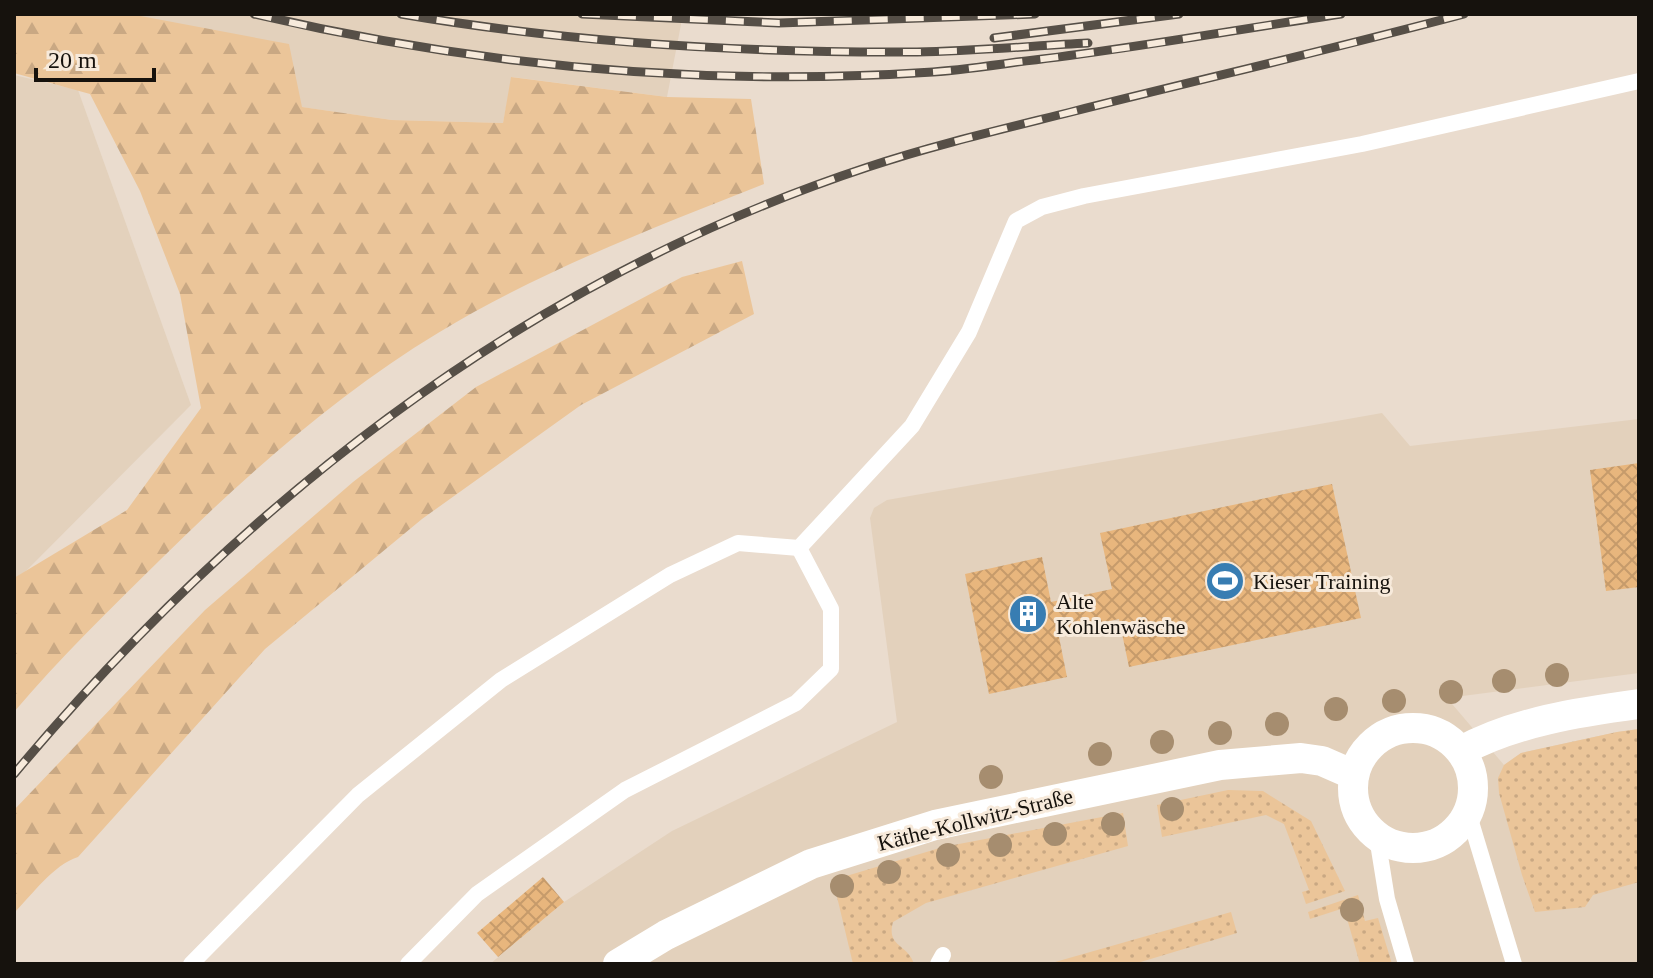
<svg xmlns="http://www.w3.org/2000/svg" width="1653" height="978" font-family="Georgia,serif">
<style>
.built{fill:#e3d1bc}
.grass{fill:url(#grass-dots)}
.forest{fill:url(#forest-firs)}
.building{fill:url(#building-cross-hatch)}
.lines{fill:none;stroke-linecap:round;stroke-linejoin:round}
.lane{stroke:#fff;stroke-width:16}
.street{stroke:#fff;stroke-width:30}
.rail-casing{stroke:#564f47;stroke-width:9}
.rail{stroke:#f7eadb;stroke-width:6;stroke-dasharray:18;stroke-linecap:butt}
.tree{fill:#a68d6f}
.labels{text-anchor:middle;stroke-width:6;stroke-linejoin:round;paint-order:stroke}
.poi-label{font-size:22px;fill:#16120d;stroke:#f7eadb;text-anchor:start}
.street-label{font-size:22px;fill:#16120d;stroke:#f7eadb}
</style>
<defs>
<pattern id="grass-dots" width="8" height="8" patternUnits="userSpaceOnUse" patternTransform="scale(2)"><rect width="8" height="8" fill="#ebc599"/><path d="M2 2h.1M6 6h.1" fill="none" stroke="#c9a883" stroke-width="1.8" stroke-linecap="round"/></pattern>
<pattern id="forest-firs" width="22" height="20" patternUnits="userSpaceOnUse" patternTransform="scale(2)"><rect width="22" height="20" fill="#ebc599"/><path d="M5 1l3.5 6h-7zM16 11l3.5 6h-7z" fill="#c9a883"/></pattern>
<pattern id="building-cross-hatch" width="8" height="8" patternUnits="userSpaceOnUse" patternTransform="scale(2)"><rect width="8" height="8" fill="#e8b67d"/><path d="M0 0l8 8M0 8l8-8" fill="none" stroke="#c69b6b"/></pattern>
</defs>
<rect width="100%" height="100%" fill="#eadcce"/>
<!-- built -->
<g class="built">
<path d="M130 14H683L667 97 512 77 503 123 392 120 301 107Z"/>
<path d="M14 75 78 90 191 405 14 583Z"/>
<path d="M1382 413 1410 446 1639 419V673L1447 698 1504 765 1521 753 1617 732 1639 729V964H490L564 902 672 831 897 722 870 518 874 508 887 500Z"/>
</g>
<!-- grass -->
<g class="grass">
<path d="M1639 729V882L1593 895 1585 907 1535 912 1522 875 1499 793 1498 778 1504 765 1521 753 1617 732Z"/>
<path d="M1228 790 1263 791 1311 821 1345 891 1306 904 1302 892 1309 890 1284 824 1266 815 1162 837 1157 805Z"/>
<path d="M1123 813 1128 846 926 903 893 922C886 947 908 944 914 964H853L833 880 943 847Z"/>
<path d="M1358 895 1365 921 1378 918 1392 964H1360L1344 908 1310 919 1308 912Z"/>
<path d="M1231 912 1237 933 1134 964H1048Z"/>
</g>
<!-- forest -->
<g class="forest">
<path d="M14 14H130L289 44 302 107 392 120 503 123 511 77 667 97 751 99 764 184C653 228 540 271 438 333 337 394 245 476 161 559 110 609 60 658 14 712V578L127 510 201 408 180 294 140 191 90 94 14 73Z"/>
<path d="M742 261 754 314 581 405 422 519 265 649 78 857C53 865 32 895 14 913V810L205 610 353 482 476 387 682 277Z"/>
</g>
<!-- building -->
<g class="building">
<path d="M1639 463V587L1606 591 1590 470Z"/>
<path d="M1332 484 1361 618 1129 667 1119 619 1058 632 1067 677 989 694 965 574 1042 557 1051 602 1112 589 1100 533Z"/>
<path d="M543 877 564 902 498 957 477 933Z"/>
</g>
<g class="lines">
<!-- lane -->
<g class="lane">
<path d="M1468 812 1514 964"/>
<path d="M1377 837 1387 899 1406 964"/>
<path d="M191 964 358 795 501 680 670 575 738 543 799 548 912 426 969 332 1016 221 1042 207 1084 196 1362 144 1639 81"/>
<path d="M408 964 477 894 625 790 796 703 831 669V609L799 548"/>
<path d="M938 964 943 955"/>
</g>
<!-- street -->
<g class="street">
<circle cx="1413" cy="788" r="60"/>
<path d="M1461 751C1514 722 1579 712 1639 704"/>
<path d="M618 964 666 935 811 864 935 825 1220 765 1301 758 1322 761 1354 775"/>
</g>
<defs>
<g id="rail">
<path d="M254 14C476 66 705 87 933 72 961 70 989 66 1017 62 1126 50 1233 30 1341 14"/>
<path d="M401 14C571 43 744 53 917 52 974 51 1031 46 1088 43"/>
<path d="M582 14 779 23 1035 14"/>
<path d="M994 38 1179 14"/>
<path d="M14 774C244 500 525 280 868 167 934 145 1003 129 1071 112 1202 79 1333 49 1464 14"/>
</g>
</defs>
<!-- rail casing -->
<use href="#rail" class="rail-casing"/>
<!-- rail -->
<use href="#rail" class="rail"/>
</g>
<!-- trees -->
<g class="tree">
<circle cx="1557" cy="675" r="12"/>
<circle cx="1504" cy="681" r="12"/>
<circle cx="1451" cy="692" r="12"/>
<circle cx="1394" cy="701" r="12"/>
<circle cx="1336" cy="709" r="12"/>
<circle cx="1277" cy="724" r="12"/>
<circle cx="1220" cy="733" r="12"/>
<circle cx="1162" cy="742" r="12"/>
<circle cx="1100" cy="754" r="12"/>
<circle cx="991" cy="777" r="12"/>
<circle cx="1172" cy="809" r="12"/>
<circle cx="1113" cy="824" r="12"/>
<circle cx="1055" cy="834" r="12"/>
<circle cx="1000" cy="845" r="12"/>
<circle cx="948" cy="855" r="12"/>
<circle cx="889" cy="872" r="12"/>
<circle cx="842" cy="886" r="12"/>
<circle cx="1352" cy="910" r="12"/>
</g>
<!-- icons -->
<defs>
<symbol id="stadium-disc" viewBox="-11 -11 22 22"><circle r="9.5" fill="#387db2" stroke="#f7eadb"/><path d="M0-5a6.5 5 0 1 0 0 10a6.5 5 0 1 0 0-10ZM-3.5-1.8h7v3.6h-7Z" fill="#fff"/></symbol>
<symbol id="building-disc" viewBox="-11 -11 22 22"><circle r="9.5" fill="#387db2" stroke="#f7eadb"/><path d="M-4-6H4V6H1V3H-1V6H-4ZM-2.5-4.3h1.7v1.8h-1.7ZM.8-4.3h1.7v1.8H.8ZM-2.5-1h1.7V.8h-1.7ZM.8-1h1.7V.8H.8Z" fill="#fff"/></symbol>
</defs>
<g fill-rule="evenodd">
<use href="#stadium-disc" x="1203" y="559" width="44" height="44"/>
<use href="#building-disc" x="1006" y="592" width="44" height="44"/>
</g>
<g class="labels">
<!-- poi labels -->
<g class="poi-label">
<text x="1253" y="589">Kieser Training</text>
<text x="1056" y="609">Alte<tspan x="1056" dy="25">Kohlenwäsche</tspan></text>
</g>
<!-- street labels -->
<g class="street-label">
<text transform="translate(975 819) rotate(-14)" y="8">Käthe-Kollwitz-Straße</text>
</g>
</g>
<!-- border -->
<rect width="1653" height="978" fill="none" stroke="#16120d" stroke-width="32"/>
<!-- scale -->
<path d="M36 68v12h118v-12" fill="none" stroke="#16120d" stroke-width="4"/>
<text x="48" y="68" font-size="24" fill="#16120d" stroke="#f7eadb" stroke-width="6" paint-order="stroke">20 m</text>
</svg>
